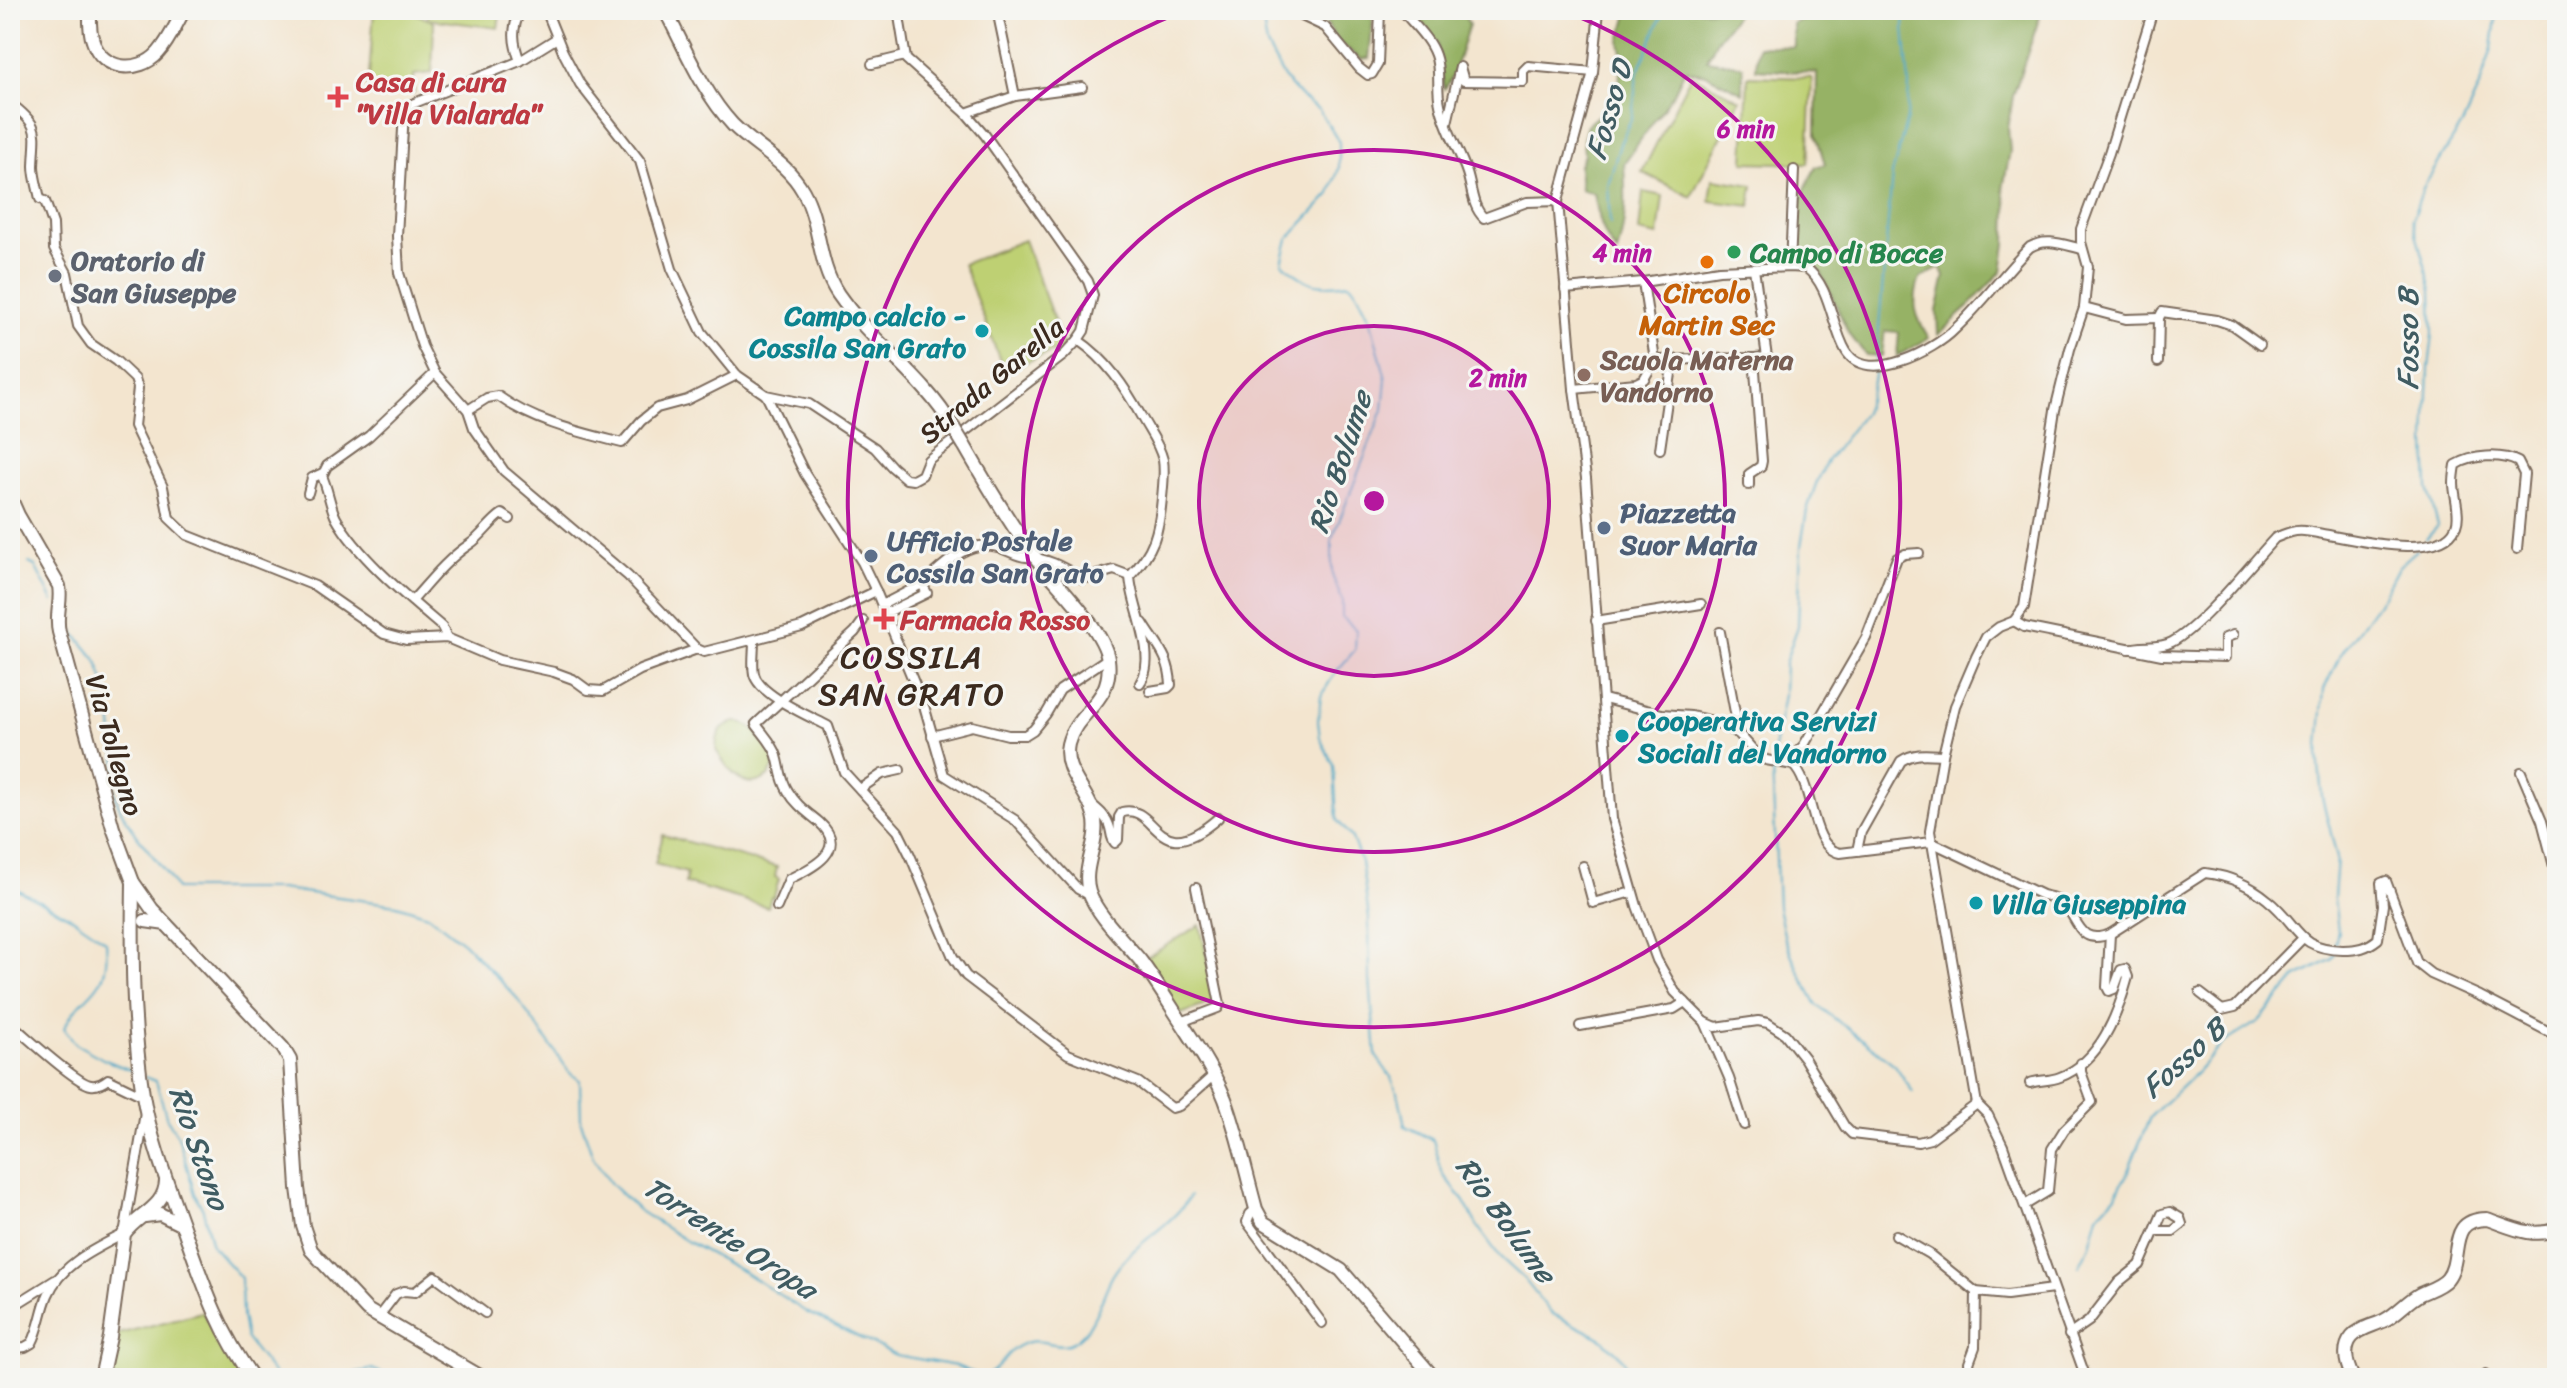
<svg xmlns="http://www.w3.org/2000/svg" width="2567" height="1388" font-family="Sriracha,sans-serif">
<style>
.green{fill:#bed073;stroke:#7c7d48;stroke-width:2}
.forest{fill:#96b265;stroke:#686e42;stroke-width:2}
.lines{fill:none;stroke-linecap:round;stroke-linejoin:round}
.stream{stroke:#48a7c7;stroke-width:2}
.street-casing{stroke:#7b6b5c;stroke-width:12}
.secondary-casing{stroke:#7b6b5c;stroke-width:16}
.street{stroke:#fff;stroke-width:8}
.secondary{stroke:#fff;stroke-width:12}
.secondary-bridge-casing{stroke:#7b6b5c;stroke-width:16;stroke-linecap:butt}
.secondary-bridge{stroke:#fff;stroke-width:12}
.ring{fill:none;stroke:#b5179e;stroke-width:4}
.health-dot{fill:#e0444e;stroke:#f6f6f2;stroke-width:3}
.leisure-dot{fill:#2e9e5b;stroke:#f6f6f2;stroke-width:3}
.food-dot{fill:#e8710a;stroke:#f6f6f2;stroke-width:3}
.worship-dot{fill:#6b7280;stroke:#f6f6f2;stroke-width:3}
.culture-dot{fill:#0f9aa8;stroke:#f6f6f2;stroke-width:3}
.education-dot{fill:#8d6e63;stroke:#f6f6f2;stroke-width:3}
.service-dot{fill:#5c6f8a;stroke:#f6f6f2;stroke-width:3}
.labels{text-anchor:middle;stroke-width:6;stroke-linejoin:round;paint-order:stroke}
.health-label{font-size:28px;font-weight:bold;fill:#be3a42;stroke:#f6f6f2;text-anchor:start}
.leisure-label{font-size:28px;font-weight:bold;fill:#27864d;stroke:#f6f6f2;text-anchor:start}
.worship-label{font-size:28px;font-weight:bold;fill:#5b616d;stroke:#f6f6f2;text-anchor:start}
.food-label{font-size:28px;font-weight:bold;fill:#c56008;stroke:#f6f6f2}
.culture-label{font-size:28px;font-weight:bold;fill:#0d838f;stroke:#f6f6f2;text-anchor:start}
.education-label{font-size:28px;font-weight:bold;fill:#785e54;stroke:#f6f6f2;text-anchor:start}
.street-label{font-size:28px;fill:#3b2a1e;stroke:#f6f6f2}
.service-label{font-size:28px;font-weight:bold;fill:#4e5e75;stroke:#f6f6f2;text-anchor:start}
.water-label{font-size:30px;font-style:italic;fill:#405c62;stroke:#f6f6f2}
.quarter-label{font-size:32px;letter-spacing:2px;fill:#3b2a1e;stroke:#f6f6f2}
.centre{fill:#b5179e;stroke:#f6f6f2;stroke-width:4}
.ring-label{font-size:24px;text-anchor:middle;font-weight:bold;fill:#b5179e;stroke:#f6f6f2;stroke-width:6;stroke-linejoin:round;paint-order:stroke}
</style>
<rect width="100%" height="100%" fill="#f6f6f2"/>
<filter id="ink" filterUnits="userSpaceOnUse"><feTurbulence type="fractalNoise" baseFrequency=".0125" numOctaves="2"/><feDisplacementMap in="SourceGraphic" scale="16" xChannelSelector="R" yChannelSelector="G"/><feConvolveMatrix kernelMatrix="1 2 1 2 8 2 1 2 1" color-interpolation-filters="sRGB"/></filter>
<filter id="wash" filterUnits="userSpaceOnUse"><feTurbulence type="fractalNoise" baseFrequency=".006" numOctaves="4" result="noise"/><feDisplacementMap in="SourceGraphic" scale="32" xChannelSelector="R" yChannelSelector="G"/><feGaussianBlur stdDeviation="1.8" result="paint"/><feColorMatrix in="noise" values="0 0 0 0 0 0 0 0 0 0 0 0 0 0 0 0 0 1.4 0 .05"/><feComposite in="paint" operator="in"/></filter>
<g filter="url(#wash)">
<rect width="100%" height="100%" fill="#f3e5cf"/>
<!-- green -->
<g class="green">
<path d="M374 10 413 12 427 19 430 10H501L498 28 428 19 434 23 432 73 414 75V93L368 89Z"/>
<path d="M1691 75 1740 100 1691 197 1642 172Z"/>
<path d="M1748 76 1812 78 1808 164 1744 162Z"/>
<path d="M1713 179 1753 185 1750 206 1710 201Z"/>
<path d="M1643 192 1663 196 1658 236 1639 232Z"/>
<path d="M1024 240 1064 347 1004 371 963 264Z"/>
<path d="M737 722C749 724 754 729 762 738 767 745 773 750 774 759 776 778 754 789 740 779 730 773 722 760 716 750 716 735 721 724 737 722Z"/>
<path d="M663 835 777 867 775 877 779 879 774 897H771L768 907 685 883 687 873 655 864Z"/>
<path d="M1200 925 1216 998 1211 1003 1181 1014 1144 959Z"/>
<path d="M202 1312 245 1378H108L115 1335Z"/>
</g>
<!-- forest -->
<g class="forest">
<path d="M1319 10H1374L1369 58 1361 59 1337 41Z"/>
<path d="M1412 10H1462L1469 25C1463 40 1454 81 1444 89L1437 42Z"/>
<path d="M1629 10H1733L1737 14 1716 41 1707 60 1743 66V93L1705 74 1685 70 1674 93 1624 163C1626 199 1627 218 1617 253 1602 236 1598 215 1594 193L1581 190 1579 165 1584 155 1583 140 1587 125 1605 109 1620 100 1622 92 1618 85 1623 59 1620 41Z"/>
<path d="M1814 10H2042L2013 96 2008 128 2010 151 2003 189 2007 204 2006 244 2002 271 1962 313 1938 335 1937 311 1945 276 1940 268 1920 278C1911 304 1915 316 1929 338L1897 356 1899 332 1885 331 1882 356 1866 355 1849 334 1821 272 1808 264 1799 262C1801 244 1796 227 1799 210 1801 194 1809 181 1816 167L1825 164 1816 135 1817 73 1756 69 1758 46 1794 47 1793 23 1808 19Z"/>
</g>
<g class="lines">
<!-- stream -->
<g class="stream">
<path d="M1261 10 1267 46 1284 78 1302 98 1319 110 1339 142V168L1330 194 1288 239 1282 263C1308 285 1315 288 1349 283L1356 290 1370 318 1386 379 1383 410 1332 539V575L1342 600V617L1356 630 1355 650 1335 673 1321 696 1318 721 1320 738 1334 766 1337 820 1352 838 1361 862 1364 881 1369 918 1370 979 1376 1056 1391 1077 1399 1097 1405 1126 1433 1140 1443 1175 1462 1198 1478 1227 1500 1257 1524 1279 1551 1313 1602 1339 1623 1359 1634 1378"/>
<path d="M1610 224 1608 185 1620 144 1632 117 1637 75 1664 10"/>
<path d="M1876 362 1892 174 1907 119 1909 85 1904 28 1905 10"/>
<path d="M2426 539 2438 526 2428 488 2426 442 2429 368 2433 334 2432 290 2412 220 2423 188 2463 123 2480 85 2492 48 2497 10"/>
<path d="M29 563 35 566 53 601"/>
<path d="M64 620 97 661 108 692 117 766C100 810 157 852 176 889H280L397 905 428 915 464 943 516 997 571 1074 580 1080 581 1122 593 1157 611 1184 638 1210 688 1242 747 1274 806 1312 896 1355 956 1366 986 1378"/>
<path d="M1772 760 1784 695 1785 663 1798 626 1801 546 1807 510 1816 484 1827 461 1864 413 1872 387 1875 368"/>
<path d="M1772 766 1778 907 1785 939 1797 968 1817 1005 1895 1065 1913 1092"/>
<path d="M10 886 74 919 106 941C111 996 84 988 64 1028L76 1044 103 1059 135 1072"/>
<path d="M2335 944 2338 931 2334 898 2337 858 2322 797 2318 756 2324 689 2341 654 2383 596 2398 567 2417 550"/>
<path d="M145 1077 156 1081 167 1119 178 1136 195 1194 203 1210 212 1246 241 1278 242 1316 246 1339 277 1378"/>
<path d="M2079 1266 2090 1245 2098 1215 2116 1195 2126 1176 2150 1117 2197 1072 2222 1044 2259 1021 2297 977 2331 960 2335 953"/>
<path d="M987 1375C1005 1366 1004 1348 1029 1342 1042 1338 1058 1349 1071 1343 1095 1332 1101 1295 1113 1275 1132 1243 1171 1228 1190 1196"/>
<path d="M341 1378 372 1369 393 1378"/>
</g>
</g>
</g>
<g filter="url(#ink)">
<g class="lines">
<defs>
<g id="street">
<path d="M546 10 563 52 580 84 640 161 672 269 702 332 737 375 766 395 805 474 862 562 876 591 925 709 944 775 1015 820 1078 889 1089 895"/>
<path d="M997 10 1015 96"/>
<path d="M1289 10 1325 27 1359 68 1368 75 1372 74 1378 64 1380 10"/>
<path d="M1402 10C1413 24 1429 38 1435 55 1441 71 1436 88 1440 104 1445 129 1459 149 1467 173 1472 188 1472 207 1484 218L1527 202 1558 201"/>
<path d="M1599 10 1593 72 1558 201 1574 389 1586 478 1612 819 1637 906 1657 960 1675 992 1705 1022 1716 1027 1758 1021 1768 1023 1785 1034 1804 1058 1845 1127 1852 1134 1918 1142 1930 1139 1977 1104"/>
<path d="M557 38 520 61 412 104 404 111 397 236 399 273 422 346 435 373 468 410 474 428 504 471 628 576 697 649"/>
<path d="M520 61C513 43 511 28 521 10"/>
<path d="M872 64 905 56"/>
<path d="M10 103C42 127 35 131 34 166 34 177 38 188 40 199L45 201 53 224 54 249 67 273 78 326 91 344 116 361 135 379 138 388 134 426 163 487 169 518 187 535 315 586 384 634 406 640 447 638 499 660 554 672 573 679 588 690 603 691 640 670 697 649 704 652 802 627 876 591"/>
<path d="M966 113 1015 96 1082 87"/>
<path d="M1447 123 1460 67 1464 81 1523 82V71L1528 66 1593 72"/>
<path d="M1790 267 1794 170"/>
<path d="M1643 282 1655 360"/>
<path d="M1565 289 1643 282 1719 270 1790 267 1806 268C1831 286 1831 326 1846 351 1867 386 1935 350 1955 329 1982 304 2004 273 2030 247 2047 237 2064 245 2082 249"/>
<path d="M2084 308 2126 319 2159 318"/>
<path d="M2158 362 2159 318 2162 312 2217 320 2232 325 2260 345"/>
<path d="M435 373 369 436 327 466 322 476C328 489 330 506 336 518 358 557 408 598 442 627L447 638"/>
<path d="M1574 389 1636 383 1644 379 1655 360 1754 358"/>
<path d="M766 395 809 404 875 448 892 467 906 479 913 480 922 475 928 460 1064 355 1078 340 1084 331 1093 295 1088 281 985 135 966 113 906 59 898 10"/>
<path d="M468 410 487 398 498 396C534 422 579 432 622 443L641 421 657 408 687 400 737 375"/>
<path d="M1660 449 1673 360"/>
<path d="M1749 485V474L1761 466 1762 461 1754 358 1767 357 1754 269"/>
<path d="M308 493 312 478 323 473"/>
<path d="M1130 576C1131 606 1159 656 1140 683"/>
<path d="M922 584C943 566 966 539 997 547 1006 549 1017 557 1026 557 1049 558 1064 568 1083 579L1114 570 1130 576C1154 551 1159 532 1162 498 1163 486 1165 472 1163 460 1159 443 1149 431 1141 416 1125 387 1106 359 1078 340"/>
<path d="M412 601C430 581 447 559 470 544 482 536 490 522 502 514L510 519"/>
<path d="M882 605 922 584 927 593 886 613"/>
<path d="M1596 621 1701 604"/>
<path d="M2014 621 2024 627 2162 655 2225 657V638L2233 635"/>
<path d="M1143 623C1156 645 1170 656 1171 685L1168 688 1150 691"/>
<path d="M1720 632 1739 734"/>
<path d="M754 641C754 651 752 664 754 674 759 695 809 716 828 726L844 772 898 831 910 855 953 957 966 976 1068 1054 1138 1082 1172 1108 1179 1106 1214 1075"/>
<path d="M2129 649C2143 645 2159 649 2172 642 2203 625 2249 566 2275 538 2285 534 2293 530 2304 531 2337 534 2440 566 2456 526 2461 514 2454 496 2454 483 2454 477 2455 471 2456 465 2472 455 2501 453 2518 462L2524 474 2517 549"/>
<path d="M1604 699 1662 714 1691 716 1713 721 1739 734 1754 751 1766 760 1793 765C1815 786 1809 847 1840 853L1931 842 2042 895C2052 897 2059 898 2066 906 2080 925 2081 945 2110 934L2205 873C2229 876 2249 884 2268 900 2300 925 2295 949 2343 950 2357 950 2367 948 2378 939L2383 905 2381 883 2386 881 2417 963 2431 974 2480 996 2557 1036"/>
<path d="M932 736 972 726 1008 735H1025L1033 730 1046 714 1060 690 1108 658"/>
<path d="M1787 763 1804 745 1866 638 1897 558 1905 554 1919 553"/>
<path d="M2521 772 2542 821 2557 878"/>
<path d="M860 789 882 774 900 770"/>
<path d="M1091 804C1098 810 1106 816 1109 825 1112 832 1110 837 1115 843L1118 840 1119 817 1122 812C1158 803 1155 873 1218 818"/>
<path d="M1857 851 1861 832 1901 761C1914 752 1927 754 1943 755"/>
<path d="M1583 866 1593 903 1632 892"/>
<path d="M777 907 789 879C812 868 850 850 819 822 807 812 796 805 788 791 780 778 781 769 777 756 774 745 763 734 756 724L855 632 863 621"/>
<path d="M2200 993 2222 1010 2235 1007 2303 938"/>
<path d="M1181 1022 1218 1008 1220 1004 1196 888"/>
<path d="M1705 1022 1729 1078 1744 1125"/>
<path d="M10 1023C25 1035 76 1083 91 1085 98 1086 103 1083 108 1079L143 1096"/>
<path d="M1580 1026 1674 1009 1685 1002"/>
<path d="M2030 1083C2040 1080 2050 1081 2060 1077 2100 1062 2118 1014 2128 977L2125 969 2121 970 2114 989 2109 991 2107 987 2110 934"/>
<path d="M2025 1205 2048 1191 2052 1149 2064 1130 2092 1102 2081 1072V1063"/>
<path d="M1256 1209 1250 1214 1247 1222 1322 1323"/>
<path d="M1896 1235 1929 1254 1976 1292 2007 1295 2053 1289"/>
<path d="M10 1308 55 1280"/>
<path d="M379 1316 396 1294 404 1291 415 1292 435 1276 485 1313"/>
<path d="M2069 1335 2089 1321 2119 1282 2140 1265 2162 1214 2170 1212 2180 1218 2182 1224 2173 1231H2156"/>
<path d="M10 1349 25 1347 32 1343C40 1328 41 1311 48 1295 61 1264 95 1249 124 1234L145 1113"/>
<path d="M1972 1378 1969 1363 1975 1347 1976 1292"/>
<path d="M2086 1378 2003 1146 1988 1115 1977 1104 1930 831 1943 755 1955 706 1976 657 1986 637 1999 627 2014 621 2024 607 2055 410 2070 349 2084 308 2088 267 2081 242V229L2109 153 2153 10"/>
<path d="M2481 1378 2486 1374"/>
</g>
<g id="secondary">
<path d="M90 10C90 20 89 31 93 41 102 71 139 74 158 53 169 41 176 24 184 10"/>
<path d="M665 10C685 48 703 93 733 125 756 148 787 162 803 191 821 223 817 263 838 294 872 343 923 376 953 427"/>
<path d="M964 445C985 481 1006 518 1031 552 1052 580 1103 627 1108 659 1114 703 1076 710 1068 744 1062 772 1088 790 1094 815 1101 841 1081 866 1089 892 1096 914 1125 942 1140 960 1154 979 1167 1000 1180 1020 1196 1045 1214 1071 1225 1099 1238 1134 1246 1173 1256 1209L1263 1222 1341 1270 1434 1378"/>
<path d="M10 497 18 515 59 586C62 602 55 616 59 632L113 828 133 882 152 909 283 1048 290 1060 298 1188 303 1226 311 1250 367 1310 483 1378"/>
<path d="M133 882C132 954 132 1024 143 1095 151 1143 170 1189 186 1235 205 1289 219 1331 253 1378"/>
<path d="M145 921 166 924"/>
<path d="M145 1216 160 1214 182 1225"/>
<path d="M101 1378 110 1337 124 1234C138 1214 165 1208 166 1181"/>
<path d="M2353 1378C2347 1366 2342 1349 2352 1337 2361 1327 2374 1326 2385 1320 2398 1313 2407 1301 2420 1294 2428 1290 2440 1287 2447 1279 2464 1258 2445 1219 2487 1219 2511 1227 2532 1239 2557 1229"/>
</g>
</defs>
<!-- street casing -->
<use href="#street" class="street-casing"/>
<!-- secondary casing -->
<use href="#secondary" class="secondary-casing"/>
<!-- street -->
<use href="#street" class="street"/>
<!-- secondary -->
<use href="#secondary" class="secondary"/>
<defs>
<path id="secondary-bridge" d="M953 427 964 445"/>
</defs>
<!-- secondary-bridge casing -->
<use href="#secondary-bridge" class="secondary-bridge-casing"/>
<!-- secondary-bridge -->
<use href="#secondary-bridge" class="secondary-bridge"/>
</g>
</g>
<!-- distance rings -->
<circle cx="1374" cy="501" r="175" fill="#b5179e" fill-opacity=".12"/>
<g class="ring">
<circle cx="1374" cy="501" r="175"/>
<circle cx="1374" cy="501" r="351"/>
<path d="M1567 12A526 526 0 1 1 1181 12"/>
</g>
<!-- markers -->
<g class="health-dot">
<path d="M334 85h8v8h8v8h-8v8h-8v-8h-8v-8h8z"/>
<path d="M880 607h8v8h8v8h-8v8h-8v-8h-8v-8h8z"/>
</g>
<circle class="leisure-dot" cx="1734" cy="252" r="8"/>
<circle class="food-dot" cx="1707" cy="262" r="8"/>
<circle class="worship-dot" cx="55" cy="276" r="8"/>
<g class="culture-dot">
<circle cx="982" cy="331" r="8"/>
<circle cx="1622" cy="736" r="8"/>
<circle cx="1976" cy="903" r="8"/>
</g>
<circle class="education-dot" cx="1584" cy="375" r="8"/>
<g class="service-dot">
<circle cx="1604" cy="528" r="8"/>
<circle cx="871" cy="556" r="8"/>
</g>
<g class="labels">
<!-- health labels -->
<g class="health-label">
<text x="356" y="91">Casa di cura<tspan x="356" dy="32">"Villa Vialarda"</tspan></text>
<text x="900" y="629">Farmacia Rosso</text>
</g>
<!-- leisure labels -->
<g class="leisure-label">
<text x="1750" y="262">Campo di Bocce</text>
</g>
<!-- worship labels -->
<g class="worship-label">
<text x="71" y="270">Oratorio di<tspan x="71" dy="32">San Giuseppe</tspan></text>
</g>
<!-- food labels -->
<g class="food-label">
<text x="1707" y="302">Circolo<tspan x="1707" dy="32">Martin Sec</tspan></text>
</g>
<!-- culture labels -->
<g class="culture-label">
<text x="966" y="325" text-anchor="end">Campo calcio -<tspan x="966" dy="32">Cossila San Grato</tspan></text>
<text x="1638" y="730">Cooperativa Servizi<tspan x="1638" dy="32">Sociali del Vandorno</tspan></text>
<text x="1992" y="913">Villa Giuseppina</text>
</g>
<!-- education labels -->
<g class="education-label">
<text x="1600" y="369">Scuola Materna<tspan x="1600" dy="32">Vandorno</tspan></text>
</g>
<!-- street labels -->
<g class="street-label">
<text transform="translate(991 380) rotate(-40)" y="10">Strada Garella</text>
<text transform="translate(115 745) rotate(74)" y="10">Via Tollegno</text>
</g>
<!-- service labels -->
<g class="service-label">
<text x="1620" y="522">Piazzetta<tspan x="1620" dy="32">Suor Maria</tspan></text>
<text x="887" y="550">Ufficio Postale<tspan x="887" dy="32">Cossila San Grato</tspan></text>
</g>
<!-- water labels -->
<g class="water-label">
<text transform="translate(1609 110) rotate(-74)" y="10">Fosso D</text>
<text transform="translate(2408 339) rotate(-90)" y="10">Fosso B</text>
<text transform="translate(1340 462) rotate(-72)" y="10">Rio Bolume</text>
<text transform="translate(2184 1058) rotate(-42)" y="10">Fosso B</text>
<text transform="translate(199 1148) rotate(71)" y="10">Rio Stono</text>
<text transform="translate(1506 1220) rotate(54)" y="10">Rio Bolume</text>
<text transform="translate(730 1238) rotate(33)" y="10">Torrente Oropa</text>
</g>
<!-- quarter labels -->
<g class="quarter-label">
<text x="912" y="668">COSSILA<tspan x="912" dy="37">SAN GRATO</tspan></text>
</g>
</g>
<circle cx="1374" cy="501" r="12" class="centre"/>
<g class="ring-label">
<text x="1746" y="137">6 min</text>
<text x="1622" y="261">4 min</text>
<text x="1498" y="386">2 min</text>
</g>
<!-- margin -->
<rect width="2567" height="1388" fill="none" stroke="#f6f6f2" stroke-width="40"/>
</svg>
